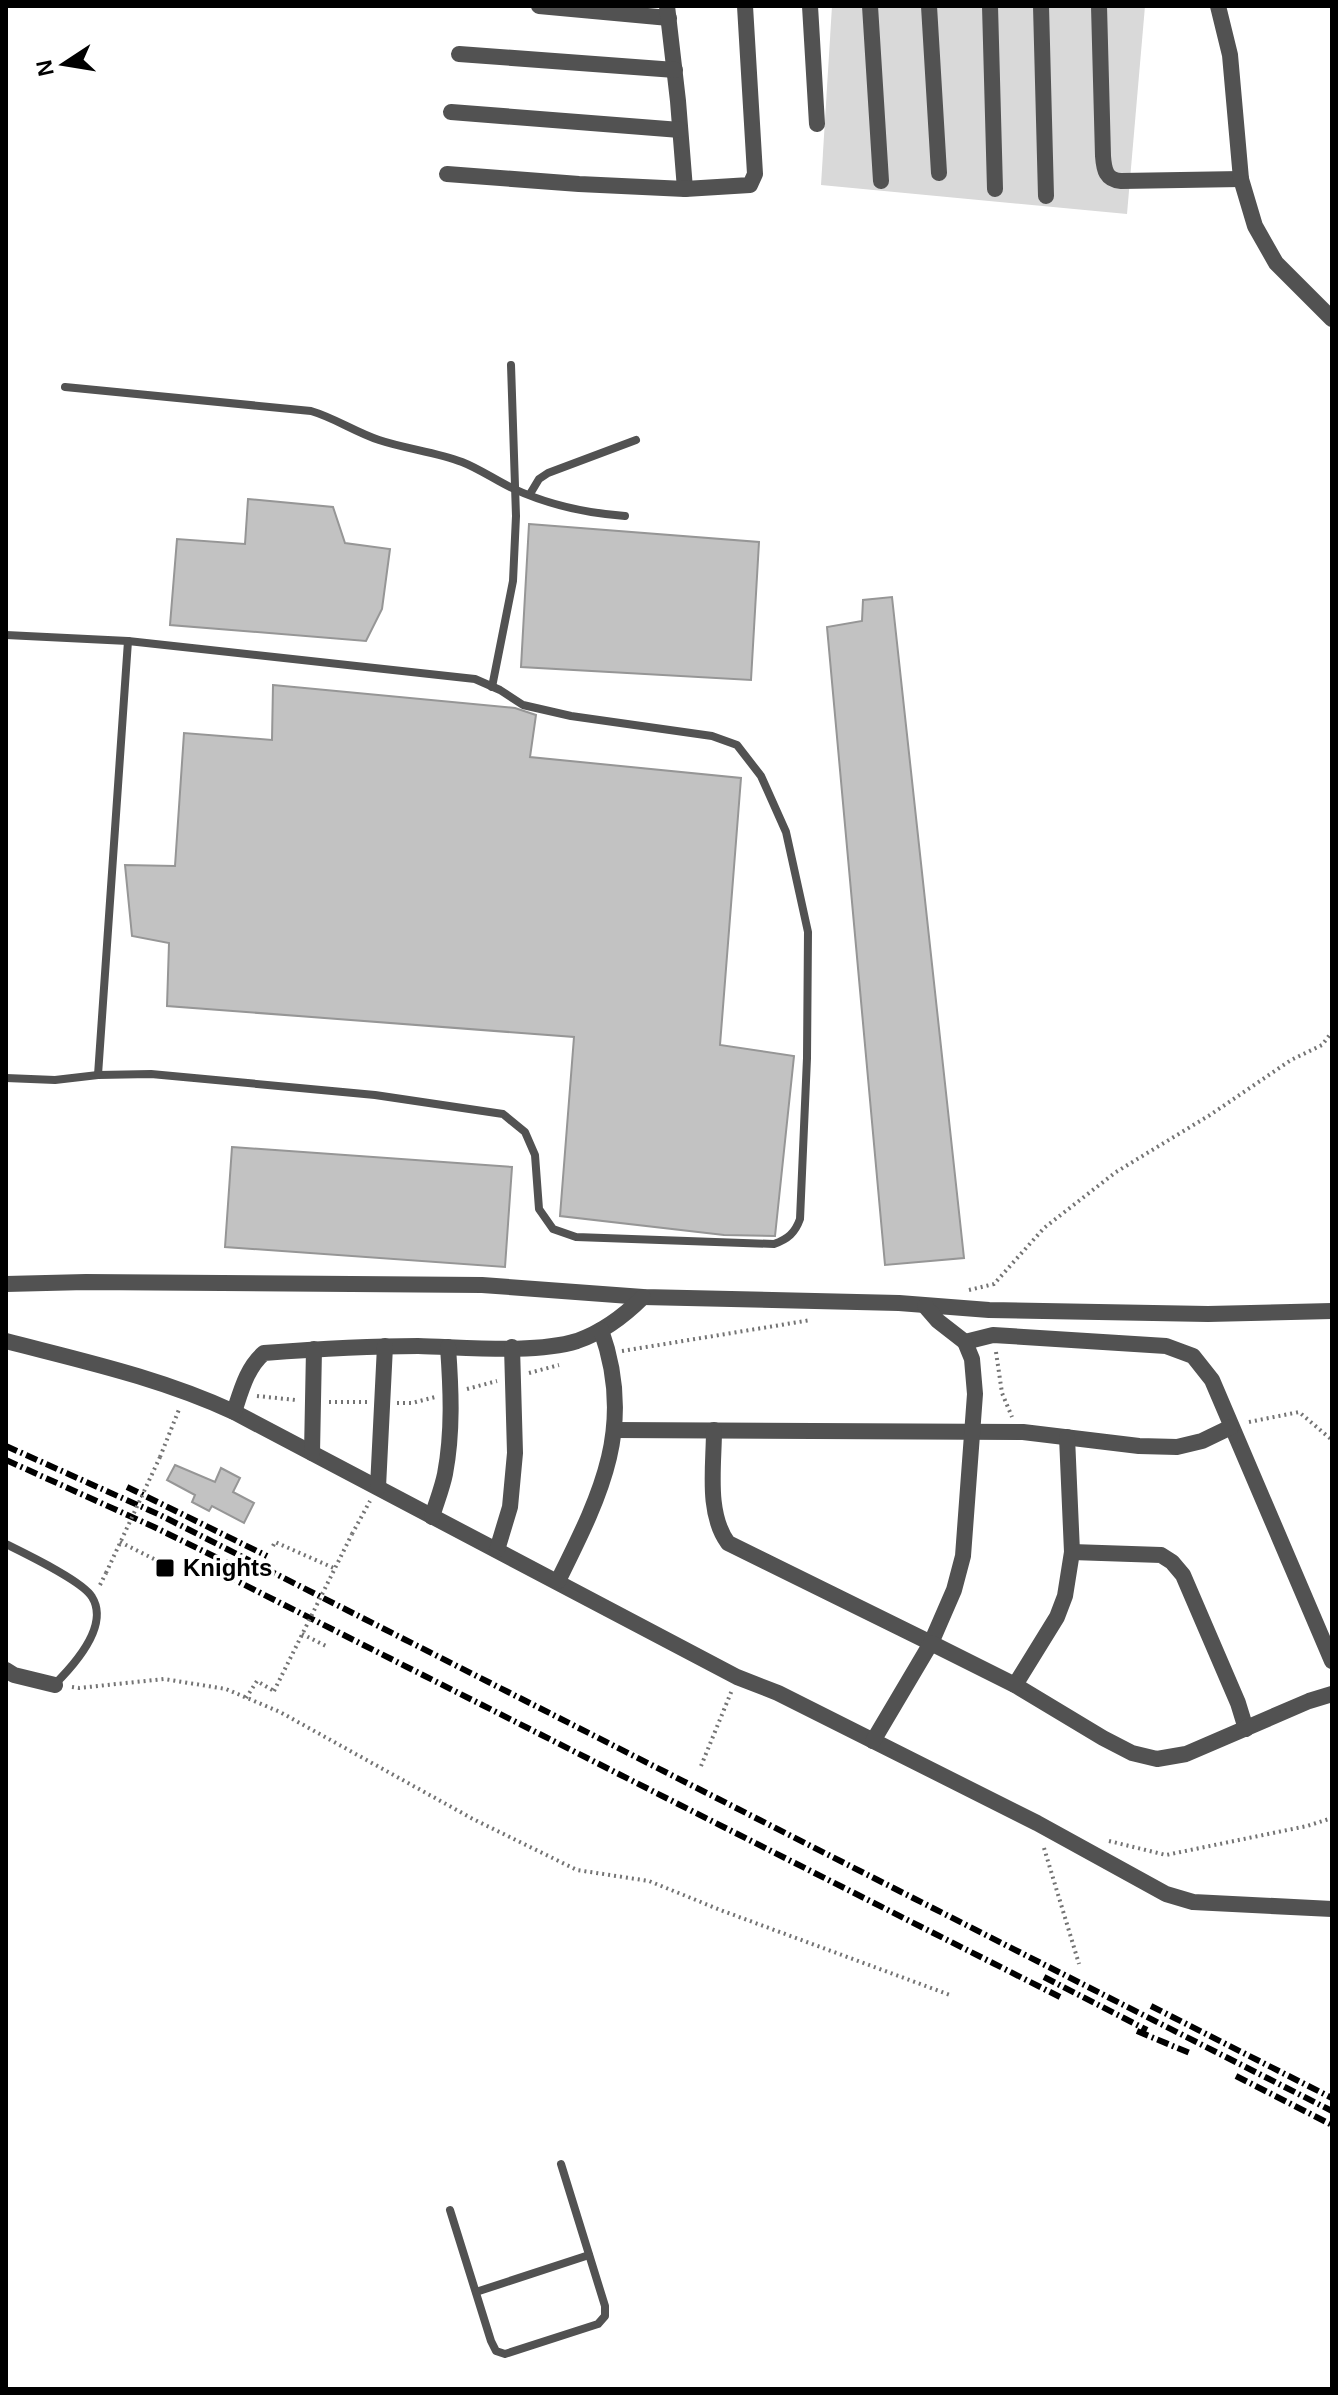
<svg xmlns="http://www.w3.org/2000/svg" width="1338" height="2395" font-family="Arial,sans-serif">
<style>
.green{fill:#d9d9d9}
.building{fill:#c2c2c2;stroke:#969696;stroke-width:2}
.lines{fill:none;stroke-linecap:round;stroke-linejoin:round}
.path{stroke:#747474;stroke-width:4;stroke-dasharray:2 4;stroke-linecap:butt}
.lane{stroke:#525252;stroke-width:8}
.street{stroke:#525252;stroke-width:16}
.rail{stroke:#000;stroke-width:6;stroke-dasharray:12 4 2 4;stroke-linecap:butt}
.path-bridge{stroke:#747474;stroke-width:4;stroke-dasharray:2 4;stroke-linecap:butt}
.poi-dot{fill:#000;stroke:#fff;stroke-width:3}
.labels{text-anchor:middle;stroke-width:7;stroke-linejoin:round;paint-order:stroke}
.poi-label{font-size:24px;font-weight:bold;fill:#000;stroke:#fff;text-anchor:start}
</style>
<rect width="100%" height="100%" fill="#fff"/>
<!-- green -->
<path class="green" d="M832 6H1145L1127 214 821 185Z"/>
<!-- building -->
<g class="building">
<path d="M248 499 333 507 345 543 390 549 382 609 366 641 170 625 177 539 245 544Z"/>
<path d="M529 524 759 542 751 680 521 667Z"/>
<path d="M892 597 964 1258 885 1265 827 627 862 621 863 600Z"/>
<path d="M273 685 515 708 536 715 530 757 741 778 720 1045 794 1056 775 1236 724 1235 560 1216 574 1037 167 1006 169 943 132 936 125 865 175 866 184 733 272 740Z"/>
<path d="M232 1147 512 1167 505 1267 225 1247Z"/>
<path d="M175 1465 215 1482 221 1468 240 1478 233 1492 254 1503 244 1523 212 1506 209 1511 192 1502 195 1495 167 1480Z"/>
</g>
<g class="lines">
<!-- path -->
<g class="path">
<path d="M969 1290 994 1284 1044 1228 1116 1172 1210 1115 1291 1060 1322 1045 1332 1032"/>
<path d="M622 1351 811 1320"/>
<path d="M996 1352 1002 1393 1012 1417"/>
<path d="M529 1373 559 1365"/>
<path d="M467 1389 497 1381"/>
<path d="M257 1396 296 1400"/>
<path d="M329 1402H368"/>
<path d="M397 1403H412L435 1397"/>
<path d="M1249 1422 1299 1412 1332 1440"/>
<path d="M160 1457 180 1407"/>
<path d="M352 1534 370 1501"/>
<path d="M120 1542 154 1559"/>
<path d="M273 1546 275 1542 336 1569"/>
<path d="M100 1585 106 1573"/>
<path d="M302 1634 328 1647"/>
<path d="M72 1687 79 1688 164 1679 226 1689 280 1712 473 1819 577 1870 649 1881 723 1911 950 1995"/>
<path d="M246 1698 257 1681 274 1691"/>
<path d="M701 1766 732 1690"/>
<path d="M1109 1841 1166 1855 1307 1826 1332 1818"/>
<path d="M1044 1848 1079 1964"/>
</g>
<!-- lane -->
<g class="lane">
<path d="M65 387 311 411C335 418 355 432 379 440 406 449 436 452 462 462 480 469 495 480 512 488 548 505 586 513 625 516"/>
<path d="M530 494 539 479 548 473 636 440"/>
<path d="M6 635 128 641 475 679 500 690 523 705 571 716 712 736 737 745 761 776 786 832 808 932 807 1058 800 1219C795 1233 788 1239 774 1244L576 1237 553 1229 539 1209 535 1155 525 1132 503 1114 375 1095 151 1074 98 1075 55 1080 6 1078"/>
<path d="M492 687 513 581 516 516 511 365"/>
<path d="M98 1075 128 641"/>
<path d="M6 1544C24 1553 83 1581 92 1597 110 1626 74 1665 55 1684"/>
<path d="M450 2210 491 2341 496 2351 505 2354 598 2324 605 2316V2306L561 2164"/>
<path d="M476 2292 589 2255"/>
</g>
<!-- street -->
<g class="street">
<path d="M539 6 669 18"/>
<path d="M667 6 678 101 685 189"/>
<path d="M810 6 817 124"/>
<path d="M870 6 881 181"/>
<path d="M929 6 939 173"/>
<path d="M990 6 995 189"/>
<path d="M1041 6 1046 196"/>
<path d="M1099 6 1103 156C1104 170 1106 180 1121 181L1241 179"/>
<path d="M1218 6 1230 55 1241 179 1255 226 1276 263 1332 319"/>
<path d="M459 54 675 70"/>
<path d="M451 112 680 130"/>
<path d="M447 174 579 184 685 189 750 185 755 174 745 6"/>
<path d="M6 1284 86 1282 482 1285 643 1297 899 1303 989 1310 1208 1314 1332 1311"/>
<path d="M6 1341C83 1361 161 1378 234 1412L737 1677 778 1693 1037 1823 1166 1894 1193 1902 1332 1909"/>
<path d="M965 1342 993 1335 1166 1346 1193 1356 1212 1380 1332 1661"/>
<path d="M234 1412C241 1391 247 1367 264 1353 316 1349 366 1346 418 1346 464 1347 535 1354 577 1341 603 1332 624 1316 643 1297"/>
<path d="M614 1430 1023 1432 1139 1446 1177 1447 1202 1441 1231 1427"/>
<path d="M714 1430C714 1466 706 1513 728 1543L931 1643 954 1590 963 1556 975 1394 972 1359 965 1342 938 1321 925 1306"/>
<path d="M1067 1437 1072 1552"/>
<path d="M312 1453 314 1349"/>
<path d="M378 1487 385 1346"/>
<path d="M432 1517C436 1503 442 1489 445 1474 453 1432 451 1389 448 1347"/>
<path d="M497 1550 510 1507 515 1453 512 1347"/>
<path d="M558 1581C600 1496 636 1427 601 1330"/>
<path d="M6 1670 14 1675 55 1685"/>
<path d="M1015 1685 1057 1617 1065 1596 1072 1552 1161 1555 1172 1562 1183 1575 1238 1703 1246 1729"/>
<path d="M873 1741 931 1643 1015 1685 1103 1738 1132 1753 1157 1759 1186 1754 1309 1701 1332 1694"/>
</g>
<!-- rail -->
<g class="rail">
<path d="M6 1446 160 1515 1332 2111"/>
<path d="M6 1460 154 1527 248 1573"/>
<path d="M127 1487 267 1556"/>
<path d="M225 1575 1060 1997"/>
<path d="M1044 1977 1147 2030"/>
<path d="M1151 2006 1332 2098"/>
<path d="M1137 2031 1192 2054"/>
<path d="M1236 2076 1332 2125"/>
</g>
<!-- path-bridge -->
<g class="path-bridge">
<path d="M106 1573 160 1457"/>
<path d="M274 1691 352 1534"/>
</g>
</g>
<!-- markers -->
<rect class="poi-dot" x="155" y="1558" width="20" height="20" rx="4"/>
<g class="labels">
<!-- poi labels -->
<g class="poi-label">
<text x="183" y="1576">Knights</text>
</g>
</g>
<!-- border -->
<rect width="1338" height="2395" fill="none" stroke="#000000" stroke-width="16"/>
<!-- north arrow -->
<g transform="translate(64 64) rotate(258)" stroke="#ffffff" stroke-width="6" paint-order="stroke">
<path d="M0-6L14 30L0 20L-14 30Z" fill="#000000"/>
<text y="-12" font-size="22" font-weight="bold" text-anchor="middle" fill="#000000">N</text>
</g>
</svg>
